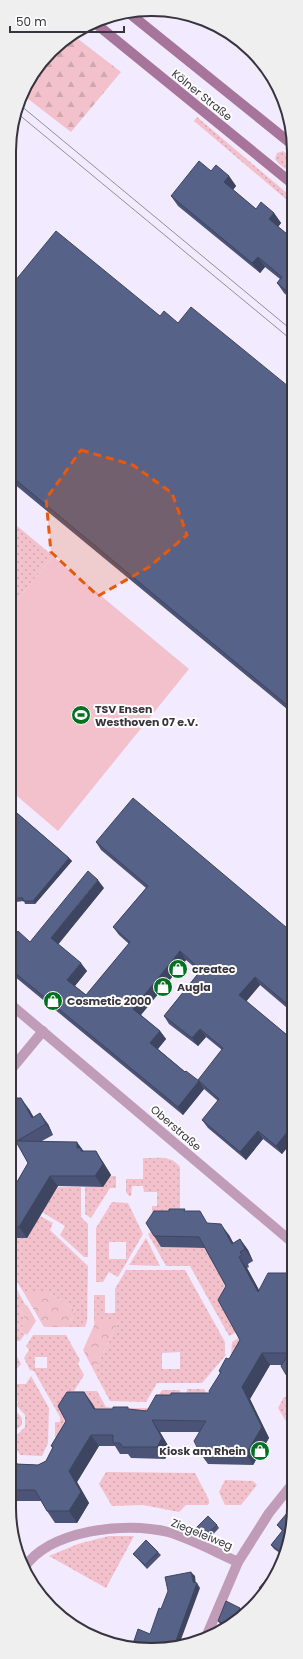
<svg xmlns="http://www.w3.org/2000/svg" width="303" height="1659" font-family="Poppins,sans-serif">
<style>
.grass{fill:url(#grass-dots);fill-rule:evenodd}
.forest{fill:url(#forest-firs)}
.park{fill:url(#park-crowns)}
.pitch{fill:#f2c1cb}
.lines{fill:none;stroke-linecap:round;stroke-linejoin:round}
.minor{stroke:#c09cb8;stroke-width:10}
.secondary{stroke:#a7749c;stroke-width:10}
.tram{stroke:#938d9c;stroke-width:1}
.wall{fill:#4b5476;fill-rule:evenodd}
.shaded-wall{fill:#3d4560}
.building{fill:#576289;stroke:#3d4560}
.marked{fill:#e8590c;fill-opacity:0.2;stroke:#e8590c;stroke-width:3;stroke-dasharray:8 5;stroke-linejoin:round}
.labels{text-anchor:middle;stroke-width:4;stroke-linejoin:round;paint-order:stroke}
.street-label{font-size:11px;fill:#38343e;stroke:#fff}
.poi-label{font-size:11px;font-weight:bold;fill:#38343e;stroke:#fff;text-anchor:start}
.rim{fill:none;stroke:#38343e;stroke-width:2}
</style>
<defs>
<pattern id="grass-dots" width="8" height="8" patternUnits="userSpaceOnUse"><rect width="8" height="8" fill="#f2c1cb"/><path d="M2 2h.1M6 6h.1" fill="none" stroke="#d0a6af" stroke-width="1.8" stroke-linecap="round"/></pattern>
<pattern id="forest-firs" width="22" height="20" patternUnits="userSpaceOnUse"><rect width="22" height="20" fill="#f2c1cb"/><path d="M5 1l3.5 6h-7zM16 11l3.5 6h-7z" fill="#d0a6af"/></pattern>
<pattern id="park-crowns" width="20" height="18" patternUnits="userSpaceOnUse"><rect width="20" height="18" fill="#f2c1cb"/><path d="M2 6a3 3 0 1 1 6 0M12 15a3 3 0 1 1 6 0" fill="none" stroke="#d0a6af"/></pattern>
</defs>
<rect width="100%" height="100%" fill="#f2eaff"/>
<!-- grass -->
<g class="grass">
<path d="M197 117 294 199 292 201 287 200 194 121Z"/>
<path d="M283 151 294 159V175L279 164 275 159 277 153Z"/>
<path d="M10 520 53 556 10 609Z"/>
<path d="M143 1158C156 1158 172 1155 180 1167V1213L162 1247 207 1248 235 1299 237 1332 229 1336 190 1266H166L148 1234 151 1232 153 1227 152 1222V1206H157V1192H144L143 1186H132L131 1196H129L126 1192V1179H143Z"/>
<path d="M110 1176H116V1188H110L91 1218 85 1214V1187H103Z"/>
<path d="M58 1187H81V1217L88 1224V1257H84L60 1235 65 1226 42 1212Z"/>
<path d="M112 1202 128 1203 143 1234 118 1277 109 1272 103 1282H96V1228ZM109 1242H126V1259H109Z"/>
<path d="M40 1216 53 1223 50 1230 88 1266 87 1321 85 1327H69L75 1310 49 1293H24L9 1269V1239L11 1236Z"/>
<path d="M146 1238 160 1266 129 1265Z"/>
<path d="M126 1270H185L225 1342V1354L226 1355 202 1383H157L146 1402 110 1401 94 1371 119 1321H96L94 1325V1295H105V1313H115V1289ZM180 1352V1369H162V1353Z"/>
<path d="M9 1275 26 1306 20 1309 26 1321 20 1330 25 1334 20 1341H9Z"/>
<path d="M33 1335H66L80 1360 78 1364 84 1375 74 1391H97L106 1407 121 1408 69 1445 55 1437V1422H60V1417L34 1371 30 1370 24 1358 29 1350 26 1346ZM35 1357H47V1368H35Z"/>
<path d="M240 1337 248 1352 231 1354 232 1342Z"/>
<path d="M9 1349H13L21 1364 11 1376 16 1384H26L31 1376 49 1408 48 1443 42 1456 20 1455 11 1439H15L16 1436 25 1427V1415L16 1405 19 1401H9Z"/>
<path d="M187 1389H204L216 1410 187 1398Z"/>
<path d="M162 1390H180L179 1407 156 1420 128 1413V1408H150Z"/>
<path d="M284 1397H293V1433L278 1408Z"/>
<path d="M9 1405H11L22 1418V1425L15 1431H9Z"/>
<path d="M106 1472 195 1473 209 1500V1504L207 1505H186L179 1512 143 1505 112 1506 99 1484Z"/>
<path d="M225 1480 253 1481 257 1485 241 1505H225L219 1492Z"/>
<path d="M109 1536H134L106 1588 49 1556 78 1544Z"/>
</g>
<!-- forest -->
<path class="forest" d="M73 35 121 72 71 132 23 95 28 80 65 39Z"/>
<!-- park -->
<g class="park">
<path d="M24 1293H49L75 1310 69 1327H44Z"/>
<path d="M27 1305 36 1321 27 1335 20 1330 26 1321 20 1309Z"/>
<path d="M96 1321H119L94 1371 83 1350Z"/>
</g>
<!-- pitch -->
<path class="pitch" d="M53 556 189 669 58 831 10 790V609Z"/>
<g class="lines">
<!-- minor -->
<g class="minor">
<path d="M9 1003 293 1243"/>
<path d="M9 1072 43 1031"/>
<path d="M24 1568C49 1530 126 1521 168 1532 192 1539 215 1552 238 1562"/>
<path d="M206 1637 238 1562 269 1513 293 1483"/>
</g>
<!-- secondary -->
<g class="secondary">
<path d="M129 13 294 146"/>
<path d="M95 23 294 185"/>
</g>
<!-- tram -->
<g class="tram">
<path d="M20 105 294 332"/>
<path d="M17 113 294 342"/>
</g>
</g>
<!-- wall -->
<g class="wall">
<path d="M211 171 229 176 236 186 233 190 256 209 274 213 281 223 278 227 293 239 294 238V302L284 293 277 283 280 279 265 267 260 273 178 206 171 196Z"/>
<path d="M10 287 160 316 178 323 294 391 293 714 13 483 10 486Z"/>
<path d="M10 807 69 858 72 861 35 904H25L24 901 16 902 14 898V896L10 892Z"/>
<path d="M96 842 293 933V1013L260 985 246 1001 293 1040V1140L282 1154 263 1139 246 1160 208 1128 202 1120 218 1101 204 1089 183 1115 14 976 13 977 9 975V942H30L104 888 58 944 87 971 75 986 86 995 129 944 119 935 113 927 146 888 101 850ZM186 960 200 972 164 1016 169 1024 198 1046 206 1037 222 1050 199 1081 185 1072 158 1049 166 1039 160 1031 141 1015Z"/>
<path d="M29 1109 33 1117 48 1124 53 1135 42 1141 84 1151 103 1162 111 1175 103 1187 58 1186 27 1238H10L9 1239V1181L13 1183 17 1182 28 1163 9 1129Z"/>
<path d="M186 1211 229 1235 233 1243 240 1239 248 1250 253 1261 248 1264 249 1267 247 1268 259 1290 293 1273V1385L288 1378 282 1365H270L250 1399 269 1438 253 1465 208 1464 200 1453 199 1432H160L170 1449 165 1459 131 1458 128 1454H120L115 1446H99L77 1482 89 1503 77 1523H55L47 1511 41 1501H9V1462H16L18 1464 38 1465 46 1461 53 1448 51 1446 84 1392 95 1409 130 1410 147 1411 171 1395 210 1393 220 1373 219 1371 229 1359 240 1340 226 1286 205 1248 161 1247 154 1236Z"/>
<path d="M217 1525 219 1528 208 1540 196 1528Z"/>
<path d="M277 1525 293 1526 283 1555 274 1549 271 1545 282 1531Z"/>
<path d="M158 1552 161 1555 147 1569 136 1557 133 1554Z"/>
<path d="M244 1614 243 1616 223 1628 218 1621Z"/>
</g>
<!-- shaded-wall -->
<g class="shaded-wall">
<path d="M229 176 236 186 231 192 224 182Z"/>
<path d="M274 213 281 223 276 229 269 219Z"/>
<path d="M258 257 265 267 260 273 252 263Z"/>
<path d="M10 477 13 483 10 486Z"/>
<path d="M69 858 72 861 35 904 33 901Z"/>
<path d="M98 880 104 888 57 946 51 938Z"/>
<path d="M180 951 186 960 139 1017 133 1009Z"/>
<path d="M81 963 87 971 73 988 67 980Z"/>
<path d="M9 969 14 976 13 977 9 973Z"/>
<path d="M255 977 260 985 245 1003 239 995Z"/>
<path d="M12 1024 17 1031 9 1040V1026Z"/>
<path d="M200 1029 206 1037 198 1046 192 1038Z"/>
<path d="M160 1031 166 1039 156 1051 150 1043Z"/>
<path d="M199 1081 204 1089 183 1115 178 1107Z"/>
<path d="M21 1098 29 1109 40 1128 32 1118Z"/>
<path d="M40 1113 48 1124 53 1135 46 1124Z"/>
<path d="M293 1125V1140L282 1154 276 1146Z"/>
<path d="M258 1131 263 1139 246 1160 240 1152Z"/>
<path d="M77 1142 85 1153V1154L77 1148Z"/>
<path d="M96 1151 103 1162 111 1175 103 1187 95 1176Z"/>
<path d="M50 1176 58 1186 27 1238 19 1227Z"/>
<path d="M221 1224 229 1235 240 1255 232 1244Z"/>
<path d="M240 1239 248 1250 253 1261 245 1249Z"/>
<path d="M239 1257 247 1268 266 1303 258 1292Z"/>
<path d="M262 1353 270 1365 250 1399 269 1438 253 1465 246 1454 242 1387Z"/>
<path d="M84 1392 92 1403 102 1420 94 1409Z"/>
<path d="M152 1420 160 1432 170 1449 165 1459 157 1447Z"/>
<path d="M91 1435 99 1446 77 1482 89 1503 77 1523 69 1511V1471Z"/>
<path d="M191 1572 195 1576 196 1585 197 1583 200 1588 179 1645 174 1646 193 1582Z"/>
<path d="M240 1608 244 1614 243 1616 233 1622Z"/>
</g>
<!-- building -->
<g class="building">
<path d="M199 161 211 171 216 165 229 176 224 182 256 209 261 202 274 213 269 219 293 239 294 238V297L277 283 282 277 258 257 252 263 171 196Z"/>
<path d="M56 231 160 316 164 311 178 323 191 307 294 391 293 710 10 475V287Z"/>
<path d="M133 798 293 933V1009L255 977 239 995 293 1040V1125L276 1146 258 1131 240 1152 202 1120 219 1099 198 1080 223 1048 200 1029 192 1038 164 1016 201 970 180 951 133 1009 160 1031 150 1043 185 1072 186 1071 199 1081 178 1107 9 968V942L18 931 30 942 88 871 98 880 51 938 81 963 67 980 86 995 130 942 113 927 148 886 96 842Z"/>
<path d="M10 807 69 858 33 901H23V898H14V895L10 891Z"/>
<path d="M9 1098H21L32 1118 40 1113 46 1124 17 1141 77 1142V1148H81V1151H96L103 1164 95 1176H50L19 1227H9V1181L13 1183 15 1180 17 1182 28 1163 9 1129Z"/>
<path d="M169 1209H185L184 1211H200L207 1223 221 1224 232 1244 240 1239 245 1249 240 1252 242 1255 239 1257 258 1292 268 1273H293V1378H288L281 1366 289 1353H262L242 1387 262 1427 246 1454 200 1453 194 1441 206 1421 152 1420 162 1438 157 1447H123L120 1443H113V1435H91L69 1471 81 1492 69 1511H47L35 1490H9V1462H16V1464L38 1465 46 1461 53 1447 51 1446 66 1421 58 1406 67 1392H84L94 1409H113V1407H128V1409L147 1411 156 1395H171V1393H210L209 1391 221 1372 219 1371 226 1358 229 1359 240 1340 218 1300 226 1286 199 1237 154 1236 146 1223 154 1211H169Z"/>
<path d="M293 1506V1526L285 1550 282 1553 271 1545 283 1530 277 1525Z"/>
<path d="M208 1516 217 1525 205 1536 196 1528Z"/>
<path d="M146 1540 158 1552 145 1565 133 1554Z"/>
<path d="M275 1569 278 1571 275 1579 264 1592 259 1588Z"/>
<path d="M191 1572 193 1582 197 1583 174 1646 142 1650 132 1647 138 1629 150 1634 159 1608 161 1609 168 1591 165 1577Z"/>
<path d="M226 1601 240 1608 233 1622 227 1625 218 1621Z"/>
</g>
<!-- marked area -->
<path class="marked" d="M81 450 133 465 172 493 187 535 149 567 98 596 51 552 46 499Z"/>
<!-- icons -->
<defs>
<symbol id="stadium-disc" viewBox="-11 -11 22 22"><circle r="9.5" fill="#007021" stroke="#fff"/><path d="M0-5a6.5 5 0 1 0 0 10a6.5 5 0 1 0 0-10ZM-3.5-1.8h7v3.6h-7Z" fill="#fff"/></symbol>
<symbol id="shop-disc" viewBox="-11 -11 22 22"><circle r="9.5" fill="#007021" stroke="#fff"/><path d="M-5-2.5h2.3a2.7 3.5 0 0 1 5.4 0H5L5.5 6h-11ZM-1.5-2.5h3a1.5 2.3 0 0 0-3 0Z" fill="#fff"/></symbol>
</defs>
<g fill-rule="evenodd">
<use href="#stadium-disc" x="70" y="704" width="22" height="22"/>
<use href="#shop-disc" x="167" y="958" width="22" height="22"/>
<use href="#shop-disc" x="152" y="976" width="22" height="22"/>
<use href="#shop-disc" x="42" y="990" width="22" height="22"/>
<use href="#shop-disc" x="249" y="1440" width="22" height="22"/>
</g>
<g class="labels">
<!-- street labels -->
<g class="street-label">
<text transform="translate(202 95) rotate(39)" y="4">Kölner Straße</text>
<text transform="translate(176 1128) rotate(41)" y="4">Oberstraße</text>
<text transform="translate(202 1534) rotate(22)" y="4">Ziegeleiweg</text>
</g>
<!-- poi labels -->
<g class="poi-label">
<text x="95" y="713">TSV Ensen<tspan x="95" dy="13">Westhoven 07 e.V.</tspan></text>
<text x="192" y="973">createc</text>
<text x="177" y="991">Augla</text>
<text x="67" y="1005">Cosmetic 2000</text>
<text x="246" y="1455" text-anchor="end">Kiosk am Rhein</text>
</g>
</g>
<!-- crop -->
<path d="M0 0H303V1659H0ZM151 16H152A135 135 0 0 1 287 151V1508A135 135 0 0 1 152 1643H151A135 135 0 0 1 16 1508V151A135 135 0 0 1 151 16Z" fill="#efeff0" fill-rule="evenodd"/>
<path class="rim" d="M151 16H152A135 135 0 0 1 287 151V1508A135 135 0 0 1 152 1643H151A135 135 0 0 1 16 1508V151A135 135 0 0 1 151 16Z"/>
<!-- scale -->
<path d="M10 26v6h114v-6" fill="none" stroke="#38343e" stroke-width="2"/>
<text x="16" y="26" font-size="12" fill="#38343e" stroke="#ffffff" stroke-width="3" paint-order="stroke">50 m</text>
</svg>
